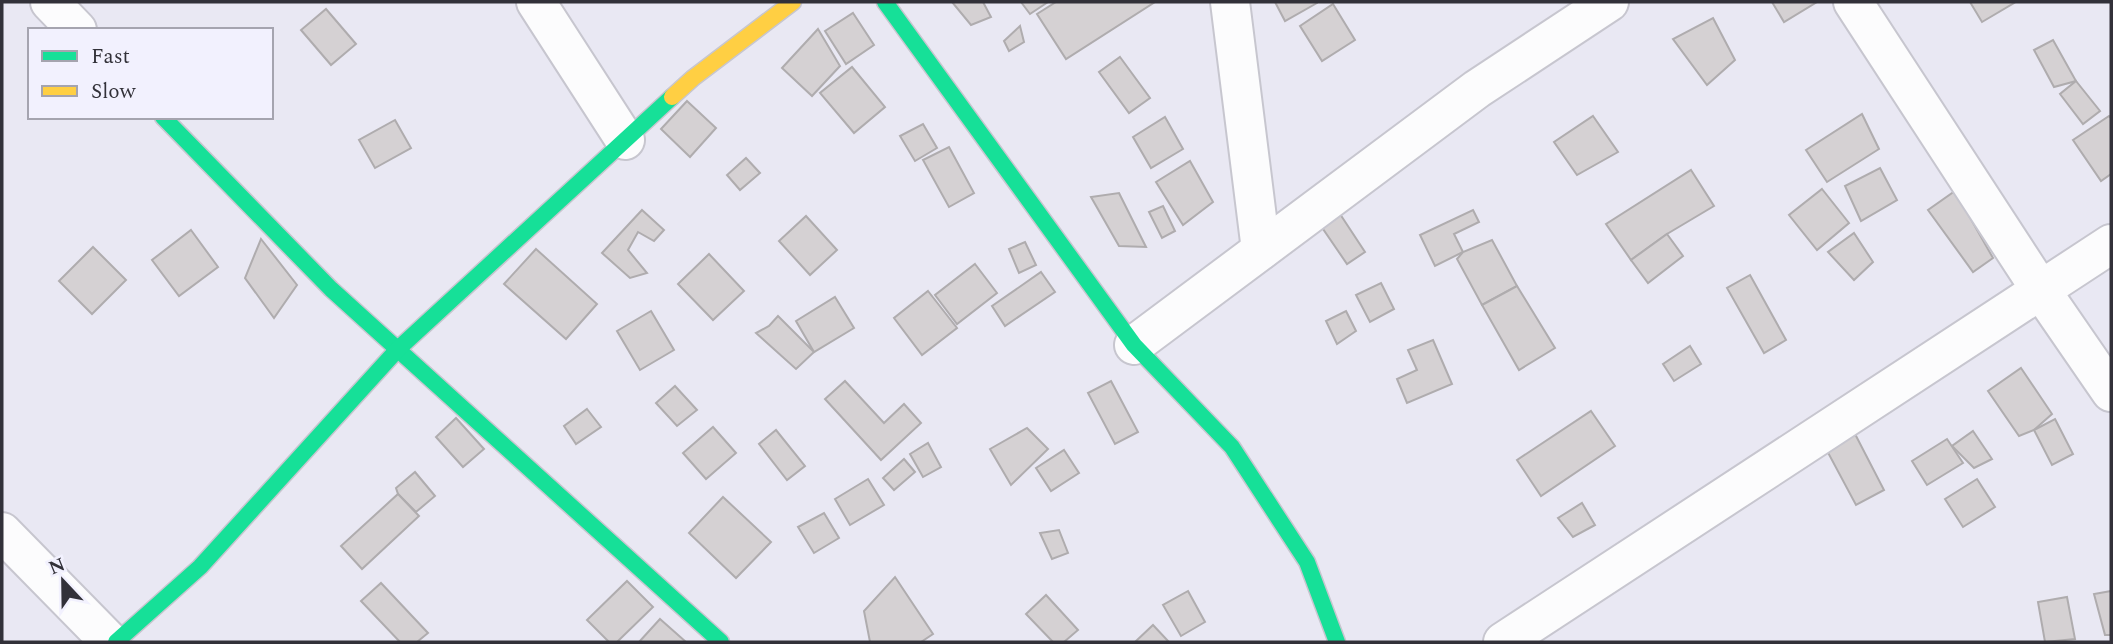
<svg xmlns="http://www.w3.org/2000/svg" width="2113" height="644" font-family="Spectral,serif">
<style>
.building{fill:#d5d1d3;stroke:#afacae;stroke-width:2}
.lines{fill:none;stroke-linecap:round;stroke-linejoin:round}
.street-casing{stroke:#c7c6cf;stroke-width:42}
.fast-casing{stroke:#c7c6cf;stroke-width:19}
.slow-casing{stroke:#c7c6cf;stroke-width:19}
.street{stroke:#fcfcfd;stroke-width:38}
.fast{stroke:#16e098;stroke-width:16}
.slow{stroke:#ffcf43;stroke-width:16}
</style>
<rect width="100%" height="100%" fill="#e9e8f3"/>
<!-- building -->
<g class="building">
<path d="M952 2H983L991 17 971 25Z"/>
<path d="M1021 2H1048L1030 14Z"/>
<path d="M1056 2H1155L1066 59 1037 14Z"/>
<path d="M1275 2H1317V3L1285 21Z"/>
<path d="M1772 2H1817L1784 22Z"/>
<path d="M1970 2H2013L2014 3 1982 22Z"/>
<path d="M1333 4 1355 40 1322 61 1300 26Z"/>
<path d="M326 9 356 44 331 65 301 30Z"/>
<path d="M853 13 874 45 846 64 825 31Z"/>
<path d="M1713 18 1735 60 1707 85 1673 39Z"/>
<path d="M1020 26 1024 42 1009 51 1004 41Z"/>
<path d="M818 29 840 66 812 96 782 68Z"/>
<path d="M2053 40 2076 81 2054 87 2034 50Z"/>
<path d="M1120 57 1150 98 1129 113 1099 72Z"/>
<path d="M852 67 885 107 854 133 820 93Z"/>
<path d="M2076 81 2100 111 2083 124 2060 94Z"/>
<path d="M687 101 716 128 690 157 661 129Z"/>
<path d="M1862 114 1879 149 1827 182 1806 150Z"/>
<path d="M1593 116 1618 152 1577 175 1554 142Z"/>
<path d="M2109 116 2111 118V174L2101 181 2073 140Z"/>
<path d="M1165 117 1183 149 1151 168 1133 137Z"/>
<path d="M395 120 411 148 375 168 359 140Z"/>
<path d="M923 124 937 148 915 161 900 136Z"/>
<path d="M949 147 974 193 949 207 923 160Z"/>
<path d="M746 158 760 173 740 190 727 175Z"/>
<path d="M1190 161 1213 202 1183 225 1156 182Z"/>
<path d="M1880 168 1897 200 1861 221 1845 186Z"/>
<path d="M1691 170 1714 206 1667 234 1631 260 1606 224Z"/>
<path d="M1822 189 1849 223 1817 250 1789 215Z"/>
<path d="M1955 191 1993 258 1973 272 1928 210Z"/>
<path d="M1119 193 1146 247 1119 246 1091 197Z"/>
<path d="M1163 206 1175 231 1162 238 1149 212Z"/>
<path d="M642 210 664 230 654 241 638 232 628 250 647 273 630 278 602 253Z"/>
<path d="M1473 210 1479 222 1454 234 1463 252 1435 266 1420 235Z"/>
<path d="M1340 214 1365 252 1347 264 1321 226Z"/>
<path d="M806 216 837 250 810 275 779 241Z"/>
<path d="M191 230 218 267 179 296 152 260Z"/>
<path d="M1854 233 1873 262 1854 280 1828 252Z"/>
<path d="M1667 234 1683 256 1648 283 1631 260Z"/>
<path d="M261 239 297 285 274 318 245 278Z"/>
<path d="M1492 240 1517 286 1482 305 1457 259 1463 252Z"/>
<path d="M1025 242 1036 265 1019 273 1009 249Z"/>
<path d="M93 247 126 280 92 314 59 281Z"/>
<path d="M536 249 597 304 566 339 504 284Z"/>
<path d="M709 254 744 291 713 320 678 284Z"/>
<path d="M975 264 997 293 957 324 935 295Z"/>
<path d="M1041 272 1055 292 1005 326 992 306Z"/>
<path d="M1750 275 1786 340 1764 353 1727 288Z"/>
<path d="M1381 283 1394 309 1370 322 1356 295Z"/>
<path d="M1517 286 1555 348 1519 370 1482 305Z"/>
<path d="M928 291 957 328 922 355 894 318Z"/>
<path d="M835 297 854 328 814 352 796 321Z"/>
<path d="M651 311 674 350 640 370 617 331Z"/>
<path d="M1346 311 1356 331 1337 344 1326 321Z"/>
<path d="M778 316 814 352 796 369 756 333 769 326Z"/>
<path d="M1433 340 1452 384 1407 403 1397 379 1417 370 1408 350Z"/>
<path d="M1690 346 1701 364 1674 381 1663 364Z"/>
<path d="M2021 368 2052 414 2034 430 2019 436 1988 391Z"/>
<path d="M845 381 884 423 904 404 921 423 881 460 825 399Z"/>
<path d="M1111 381 1138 432 1115 444 1088 393Z"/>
<path d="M675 386 697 410 677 426 656 403Z"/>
<path d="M587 409 601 427 576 444 564 426Z"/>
<path d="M1591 411 1615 446 1541 496 1517 460Z"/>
<path d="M456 418 484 449 463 467 436 437Z"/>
<path d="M2055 419 2073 454 2052 465 2034 430Z"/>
<path d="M713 427 736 453 706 479 683 453Z"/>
<path d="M1027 428 1048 449 1011 485 990 449Z"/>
<path d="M776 430 805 466 787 480 759 444Z"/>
<path d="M1973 431 1992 459 1974 468 1952 446Z"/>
<path d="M1854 432 1884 490 1856 505 1825 447Z"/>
<path d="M1947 439 1963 463 1927 485 1912 461Z"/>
<path d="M928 443 941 467 923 477 910 454Z"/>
<path d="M1064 450 1079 473 1051 491 1036 468Z"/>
<path d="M904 459 915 472 894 490 883 478Z"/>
<path d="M415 472 435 496 416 512 398 494 396 488Z"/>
<path d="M868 479 884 505 850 525 835 499Z"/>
<path d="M1977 479 1995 507 1963 527 1945 499Z"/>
<path d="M398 494 419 516 362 569 341 546Z"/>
<path d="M723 497 771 542 736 578 689 533Z"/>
<path d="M1582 503 1595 525 1573 537 1558 518Z"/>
<path d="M824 513 839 538 814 553 798 527Z"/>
<path d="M1059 530 1068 553 1052 559 1040 533Z"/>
<path d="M895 577 933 634 921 642H870L864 611Z"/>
<path d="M627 581 653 607 617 642H609L587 620Z"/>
<path d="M381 583 428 633 417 642H400L361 601Z"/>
<path d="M1188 591 1205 622 1181 636 1163 605Z"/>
<path d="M2111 591V635H2105L2094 594Z"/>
<path d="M1046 595 1078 630 1064 642H1053L1026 614Z"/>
<path d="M2067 597 2075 639 2045 642 2038 602Z"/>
<path d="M660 619 686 642H639Z"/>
<path d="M1153 625 1169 642H1135Z"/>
</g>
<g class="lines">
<defs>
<g id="street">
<path d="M50 2 77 30"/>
<path d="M536 2 625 140"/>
<path d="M1230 2 1261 250"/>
<path d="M1853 2 2040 289 2111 392"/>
<path d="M1134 345 1477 89 1609 2"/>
<path d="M2 532 110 642"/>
<path d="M1503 642 2111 244"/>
</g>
<g id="fast">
<path d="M885 2 1134 345 1232 447 1307 562 1337 642"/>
<path d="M163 117 331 289 721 642"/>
<path d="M116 642 200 567 398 349 672 97"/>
</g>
<path id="slow" d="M672 97 693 78 793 2"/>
</defs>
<!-- street casing -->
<use href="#street" class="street-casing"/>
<!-- fast casing -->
<use href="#fast" class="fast-casing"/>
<!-- slow casing -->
<use href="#slow" class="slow-casing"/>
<!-- street -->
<use href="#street" class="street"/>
<!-- fast -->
<use href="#fast" class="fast"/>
<!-- slow -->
<use href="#slow" class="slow"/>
</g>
<!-- border -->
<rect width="2113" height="644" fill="none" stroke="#323139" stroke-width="7"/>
<!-- legend -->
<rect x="28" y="28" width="245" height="91" fill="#f2f1fe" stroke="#a5a4af" stroke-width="2"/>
<rect x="42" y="51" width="35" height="10" fill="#16e098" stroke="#a5a4af" stroke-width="2"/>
<text x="91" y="63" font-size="21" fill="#323139">Fast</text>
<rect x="42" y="86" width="35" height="10" fill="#ffcf43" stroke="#a5a4af" stroke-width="2"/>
<text x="91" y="98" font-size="21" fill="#323139">Slow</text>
<!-- north arrow -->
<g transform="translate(63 581) rotate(338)" stroke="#f2f1fe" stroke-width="5" paint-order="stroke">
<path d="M0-5L12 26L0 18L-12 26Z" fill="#323139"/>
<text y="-10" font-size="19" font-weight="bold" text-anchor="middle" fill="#323139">N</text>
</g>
</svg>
